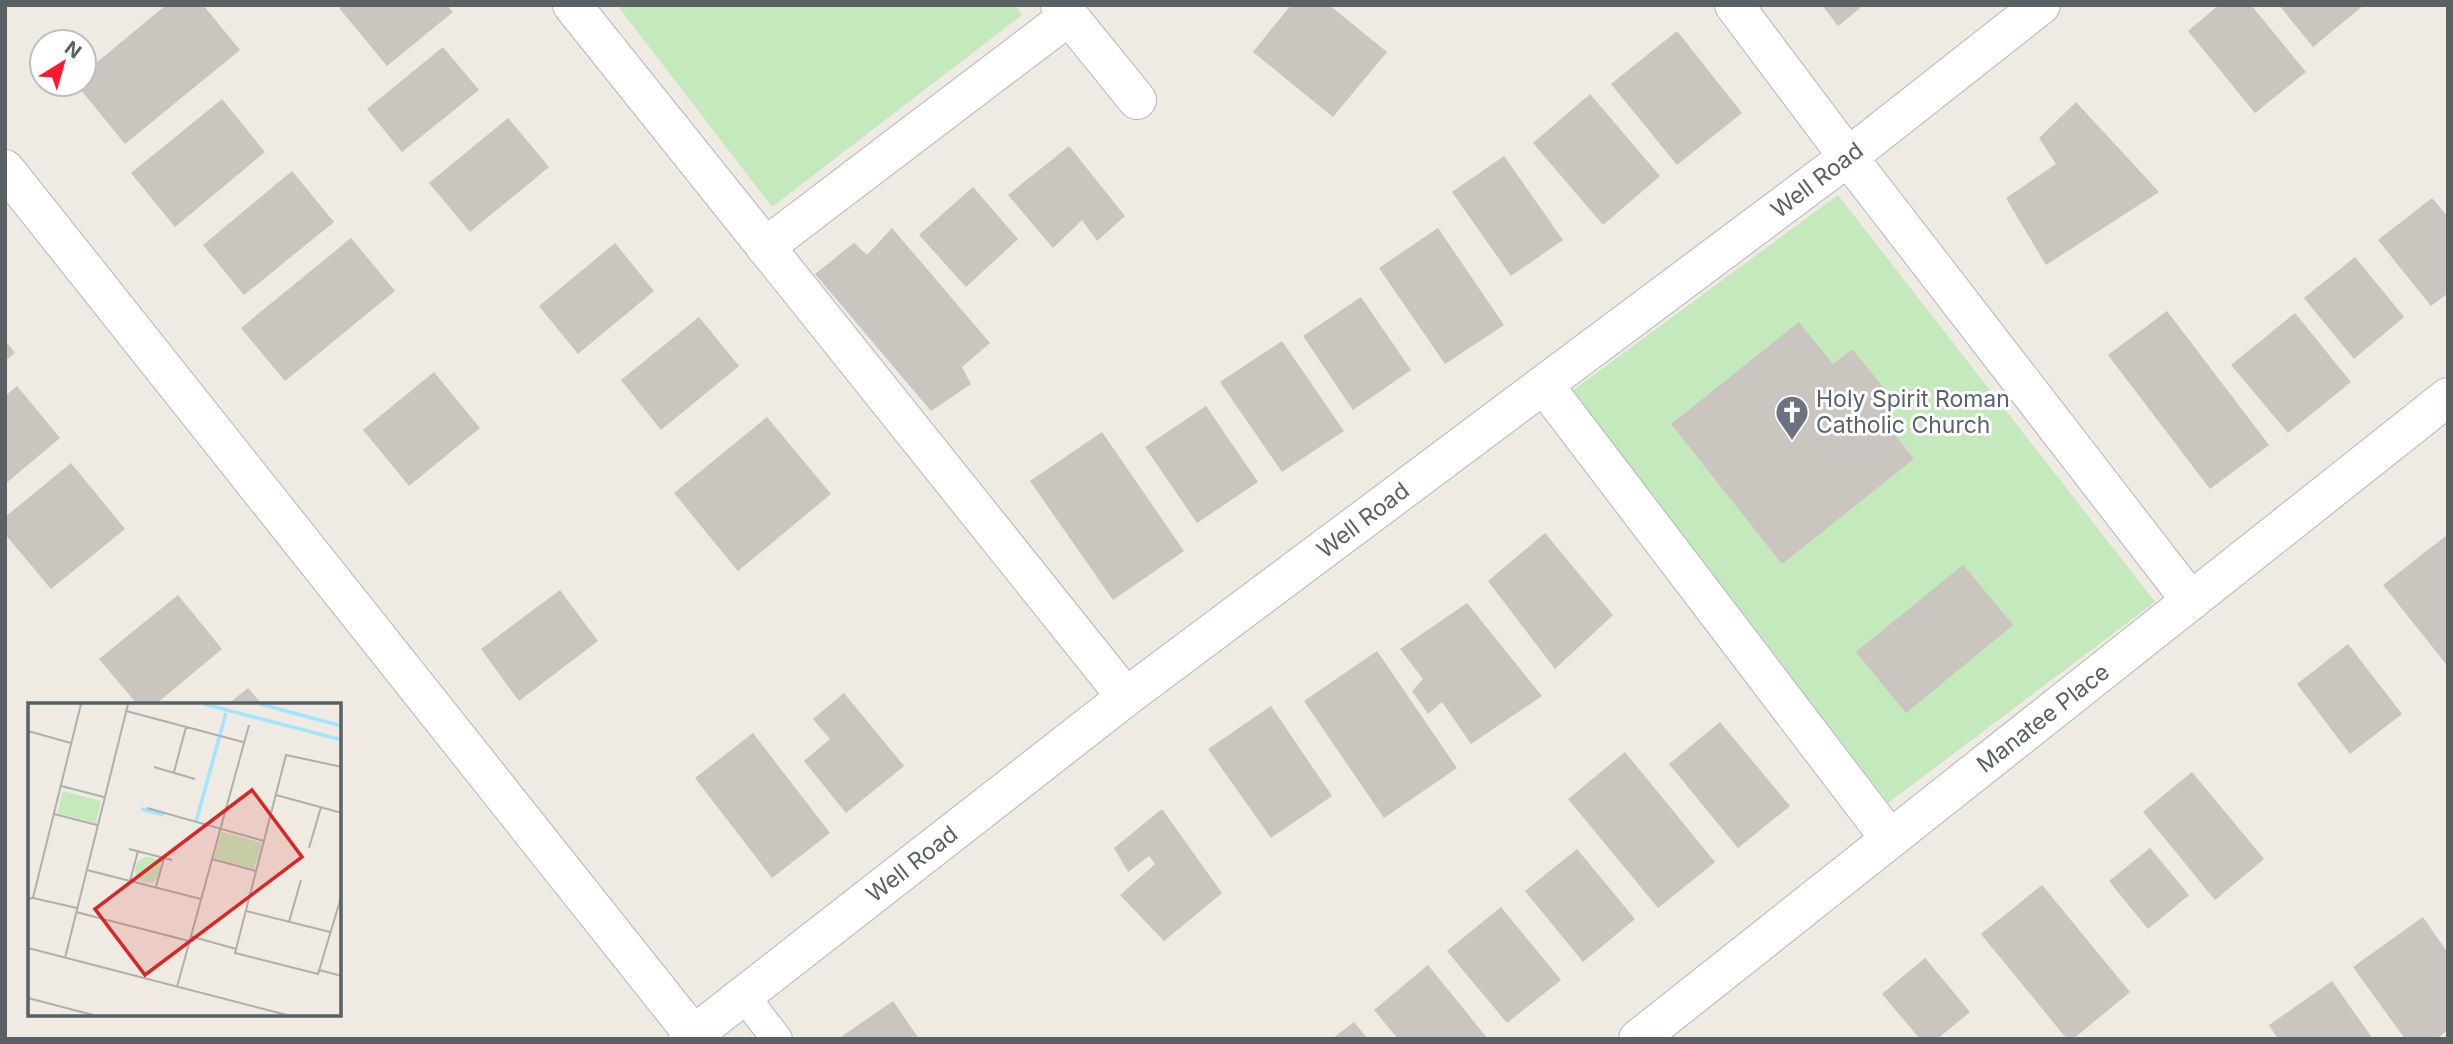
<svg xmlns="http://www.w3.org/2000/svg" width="2453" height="1044" font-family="Inter,sans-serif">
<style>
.green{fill:#c3e9bc;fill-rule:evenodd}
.building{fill:#cac5bf}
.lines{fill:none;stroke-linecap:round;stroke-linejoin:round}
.pedestrian-casing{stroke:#b3b7bb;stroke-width:32}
.minor-casing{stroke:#b3b7bb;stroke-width:40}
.pedestrian{stroke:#fff;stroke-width:30}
.minor{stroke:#fff;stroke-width:38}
.labels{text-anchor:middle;stroke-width:6;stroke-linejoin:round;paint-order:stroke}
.street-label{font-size:23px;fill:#5a6165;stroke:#fff}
.worship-label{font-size:23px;fill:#5b616d;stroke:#fff;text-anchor:start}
.inset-river{fill:none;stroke:#a2e5ff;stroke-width:3.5}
.inset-road{fill:none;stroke:#afafac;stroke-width:2}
.view{fill:#d62828;fill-opacity:0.15;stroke:#d62828;stroke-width:3.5}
.inset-edge{fill:none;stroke:#5a6165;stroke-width:3.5}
</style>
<rect width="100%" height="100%" fill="#efeae2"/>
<!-- green -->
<g class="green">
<path d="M617 5H1015L1022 15 772 207Z"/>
<path d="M1838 195 2155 602 1888 803 1572 391ZM1799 323 1833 364 1852 349 1896 404 1881 417 1914 459 1782 563 1671 424Z"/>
</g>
<!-- building -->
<g class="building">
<path d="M166 5H203L240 50 125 144 76 84H84V73Z"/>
<path d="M342 5H447L453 12 387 66 339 8Z"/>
<path d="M1291 5H1329L1387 52 1333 117 1253 52Z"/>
<path d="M1822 5H1864L1838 26Z"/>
<path d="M2219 5H2251L2306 72 2255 113 2188 31Z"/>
<path d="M2279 5H2364L2313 47Z"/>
<path d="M1677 31 1742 113 1677 165 1611 84Z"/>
<path d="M443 47 479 90 402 152 367 109Z"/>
<path d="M1590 94 1660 176 1603 225 1533 143Z"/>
<path d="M222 99 265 152 175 227 131 173Z"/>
<path d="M2076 102 2159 192 2046 265 2006 198 2056 164 2039 138Z"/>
<path d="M508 118 549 167 470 232 429 183Z"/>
<path d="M1069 146 1125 216 1097 241 1082 220 1053 248 1008 195Z"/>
<path d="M1504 156 1563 240 1511 276 1452 192Z"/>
<path d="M292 171 334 222 244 295 203 245Z"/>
<path d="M973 187 1018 239 966 287 919 235Z"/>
<path d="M2432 198 2448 217V293L2431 306 2378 240Z"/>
<path d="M892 228 990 343 962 367 971 384 931 411 815 274 854 243 867 255Z"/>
<path d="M1438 228 1504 325 1445 364 1379 268Z"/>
<path d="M351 238 395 291 285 381 241 328Z"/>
<path d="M615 243 654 291 578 354 539 306Z"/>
<path d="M2355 257 2404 317 2354 359 2304 298Z"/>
<path d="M1361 297 1411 370 1353 410 1303 336Z"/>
<path d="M2167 311 2269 445 2210 489 2108 355Z"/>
<path d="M2295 313 2351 382 2288 433 2231 365Z"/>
<path d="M699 317 739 366 661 430 621 380Z"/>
<path d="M1799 322 1833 364 1852 349 1897 404 1881 417 1914 459 1782 564 1671 424Z"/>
<path d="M5 340 15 353 5 361Z"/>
<path d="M1282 341 1344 431 1282 472 1220 382Z"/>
<path d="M434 372 480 428 409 486 363 430Z"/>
<path d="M17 386 60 438 5 484V396Z"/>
<path d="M1206 406 1258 482 1197 523 1145 447Z"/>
<path d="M767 417 831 494 738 571 674 493Z"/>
<path d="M1102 432 1184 551 1113 600 1030 481Z"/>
<path d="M71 463 125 529 51 589 5 534V517Z"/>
<path d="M1545 533 1613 615 1555 669 1488 581Z"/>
<path d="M2447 535 2448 662 2446 664 2383 585Z"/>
<path d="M1963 565 2013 625 1906 713 1856 652Z"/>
<path d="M560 590 598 641 519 701 481 649Z"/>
<path d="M178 595 222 649 156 704H137L99 659Z"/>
<path d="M1467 603 1542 696 1471 744 1442 702 1428 714 1412 691 1423 679 1400 649Z"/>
<path d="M2348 644 2402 714 2350 754 2297 684Z"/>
<path d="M1377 651 1457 768 1384 818 1304 701Z"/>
<path d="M248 688 262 704H228Z"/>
<path d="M844 693 904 766 846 813 804 761 830 739 813 719Z"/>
<path d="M1271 706 1332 796 1271 838 1208 749Z"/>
<path d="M1720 722 1790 806 1738 848 1669 764Z"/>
<path d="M753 733 830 833 772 878 695 778Z"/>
<path d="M1625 752 1715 862 1658 908 1568 799Z"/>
<path d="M2192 772 2264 859 2215 900 2143 812Z"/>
<path d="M1162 809 1222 893 1164 941 1120 895 1155 864 1149 856 1128 872 1114 848Z"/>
<path d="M2150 848 2189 895 2148 929 2109 881Z"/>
<path d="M1577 849 1635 919 1583 962 1525 891Z"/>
<path d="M2042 885 2130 992 2073 1039H2067L1981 934Z"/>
<path d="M1501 907 1561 980 1507 1023 1447 951Z"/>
<path d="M2423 917 2448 953V1030L2436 1039H2405L2353 967Z"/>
<path d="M1925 958 1970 1012 1937 1039H1920L1882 994Z"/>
<path d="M1428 965 1488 1039H1398L1374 1010Z"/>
<path d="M2332 981 2373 1039H2278L2269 1025Z"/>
<path d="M893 1001 919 1039H838Z"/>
<path d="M1354 1022 1368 1039H1332Z"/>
</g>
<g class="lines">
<defs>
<path id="pedestrian" d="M743 995 777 1039"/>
<g id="minor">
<path d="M572 5 1126 697"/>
<path d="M1060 5 1137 100"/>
<path d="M1734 5 1848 157 2191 601"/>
<path d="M5 169 693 1034"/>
<path d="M765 247 1069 16"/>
<path d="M1544 385 1890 839"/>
<path d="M688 1039 1126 697 1848 157 2041 5"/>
<path d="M1638 1039 2448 397"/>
</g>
</defs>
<!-- pedestrian casing -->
<use href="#pedestrian" class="pedestrian-casing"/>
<!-- minor casing -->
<use href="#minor" class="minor-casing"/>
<!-- pedestrian -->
<use href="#pedestrian" class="pedestrian"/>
<!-- minor -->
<use href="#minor" class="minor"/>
</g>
<!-- icons -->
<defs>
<symbol id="church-pin" viewBox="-11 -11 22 30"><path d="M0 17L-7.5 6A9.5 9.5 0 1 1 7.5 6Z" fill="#6b7280" stroke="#fff"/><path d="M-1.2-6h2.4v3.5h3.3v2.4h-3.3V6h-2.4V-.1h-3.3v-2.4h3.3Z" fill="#fff"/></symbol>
</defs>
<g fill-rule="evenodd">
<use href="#church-pin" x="1773" y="393" width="38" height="52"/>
</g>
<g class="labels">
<!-- street labels -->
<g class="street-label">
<text transform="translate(1817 180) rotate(-37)" y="8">Well Road</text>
<text transform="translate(1363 520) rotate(-37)" y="8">Well Road</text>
<text transform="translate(2043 718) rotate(-38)" y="8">Manatee Place</text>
<text transform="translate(912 864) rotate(-38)" y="8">Well Road</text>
</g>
<!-- worship labels -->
<g class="worship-label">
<text x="1816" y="407">Holy Spirit Roman<tspan x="1816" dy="26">Catholic Church</tspan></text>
</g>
</g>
<!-- overview -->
<g transform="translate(28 703)">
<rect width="313" height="313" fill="#efeae2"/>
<path d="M35 88 73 98 68 120 29 110ZM194 129 234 140 226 166 186 155ZM107 167a13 13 0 1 1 26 0a13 13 0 1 1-26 0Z" fill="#c3e9bc"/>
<path class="inset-river" d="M176 1 314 37M232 1 314 23M113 106 136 112M168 119 198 10"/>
<path class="inset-road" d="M98 8 215 39M0 28 43 40M126 64 167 76M314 64 258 52 207 250 290 271 314 191M146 69 158 24M33 83 76 94M248 92 314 110M119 105 236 138M26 111 69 122M281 145 293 104M101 146 144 157M184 156 228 168M59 167 173 196M102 178 110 148M128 184 136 155M5 195 49 205M0 196 5 195 53 1M218 208 302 229M48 209 161 238M261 219 273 177M162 233 208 246M0 245 259 312M37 255 100 1M291 267 314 273M149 284 221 22M0 295 65 312"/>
<path class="view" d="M224 87 274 154 117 272 67 206Z"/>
<rect width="313" height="313" class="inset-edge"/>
</g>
<!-- border -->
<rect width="2453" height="1044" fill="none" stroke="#5a6165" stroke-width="14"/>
<!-- north arrow -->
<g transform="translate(63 63) rotate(37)"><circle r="33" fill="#ffffff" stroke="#bdc0c1" stroke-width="2"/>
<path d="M0-5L12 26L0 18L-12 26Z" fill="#fc1b2d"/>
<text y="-10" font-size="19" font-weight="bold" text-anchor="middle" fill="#5a6165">N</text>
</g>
</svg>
